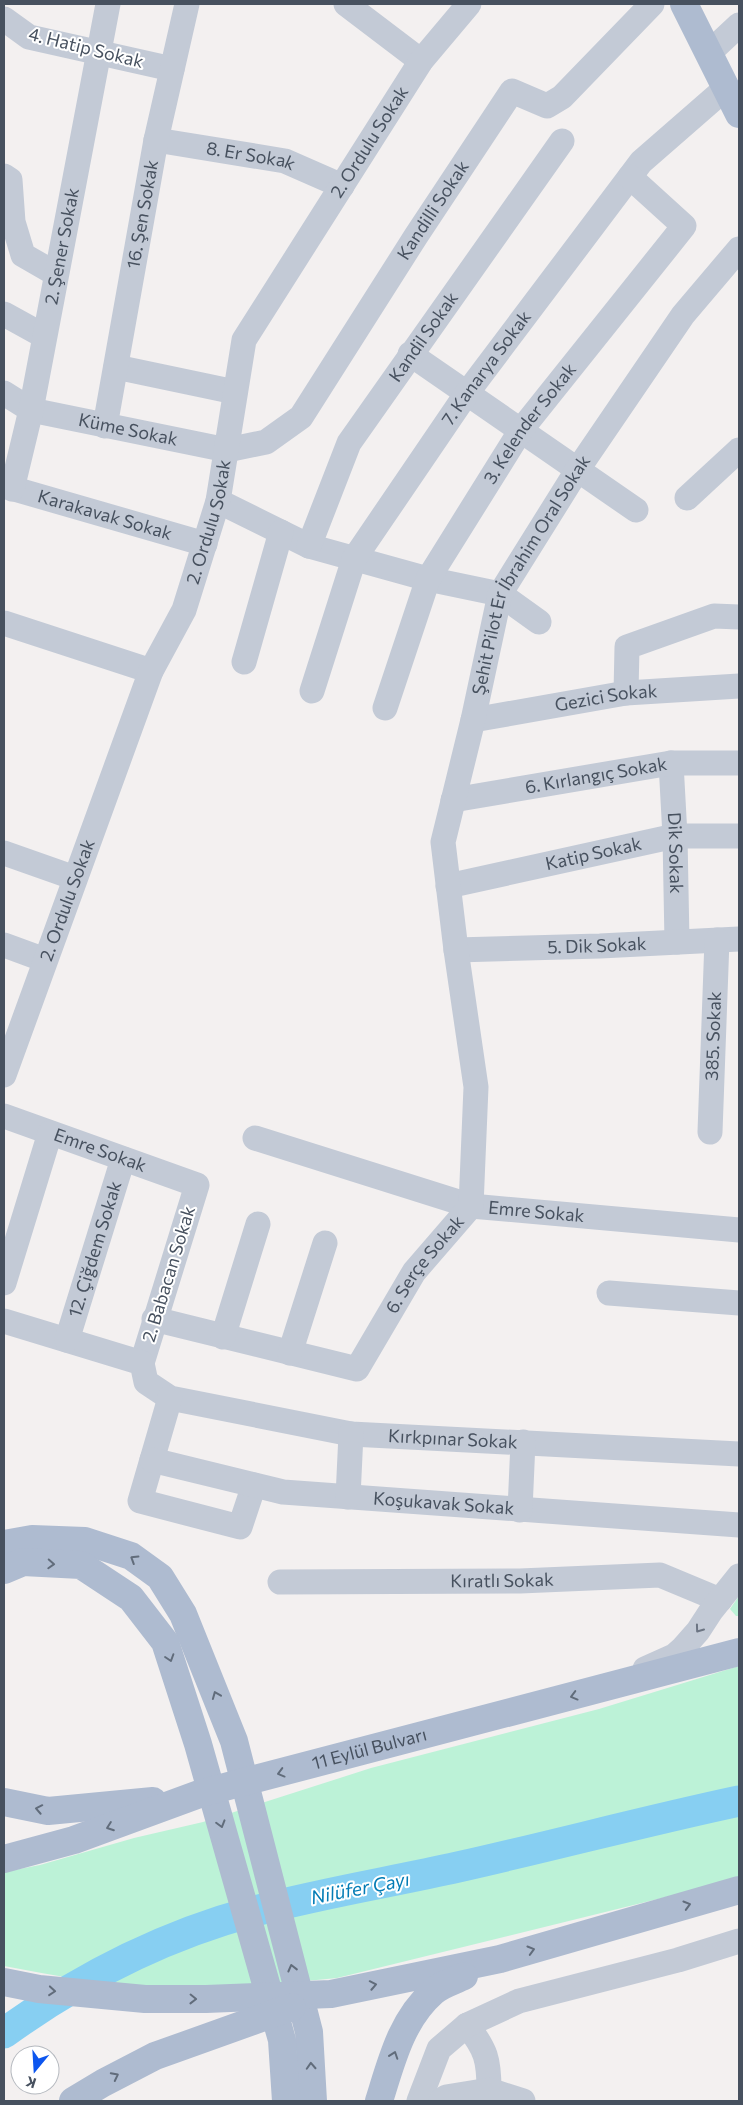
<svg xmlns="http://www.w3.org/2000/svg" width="743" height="2105" font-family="Commissioner,sans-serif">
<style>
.green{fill:#bcf2d7}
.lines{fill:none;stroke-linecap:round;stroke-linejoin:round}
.river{stroke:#87cff2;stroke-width:31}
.minor{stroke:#c3cad6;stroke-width:25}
.major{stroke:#aebbd0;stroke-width:28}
.oneway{stroke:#616c7b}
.oneway2{stroke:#6c7583}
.labels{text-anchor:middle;stroke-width:4;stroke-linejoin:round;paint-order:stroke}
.street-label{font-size:18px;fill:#47515f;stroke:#fff}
.water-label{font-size:19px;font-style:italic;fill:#037cb5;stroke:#fff}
</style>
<rect width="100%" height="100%" fill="#f3f0f0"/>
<!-- green -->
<g class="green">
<path d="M739 1596V1616H736L730 1609Z"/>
<path d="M739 1666V1879L337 1978C277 1984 216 1988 155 1987 104 1986 54 1975 4 1966V1872L40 1865 134 1838 203 1822 371 1768 599 1709Z"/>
</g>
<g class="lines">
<!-- river -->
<path class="river" d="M4 2033C80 1978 165 1935 255 1911 322 1893 391 1882 458 1867 552 1846 645 1821 739 1801"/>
<!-- minor -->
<g class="minor">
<path d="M346 4 421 61"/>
<path d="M4 19 29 37 172 69"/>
<path d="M710 52 739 25"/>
<path id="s1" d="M156 140 285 161 342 186"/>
<path d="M4 176 10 180 13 222 23 255 56 274"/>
<path d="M4 314 44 336"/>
<path d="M410 354 636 510"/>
<path d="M116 367 235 392"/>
<path id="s2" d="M4 393 31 410 227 450 266 442 301 417 416 236 512 91 547 106 562 97 652 4"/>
<path id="s3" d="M105 426 156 140 187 4"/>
<path id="s4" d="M4 486 205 544"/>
<path id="s5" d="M12 489 31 410 108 4"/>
<path d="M687 498 739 450"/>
<path d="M218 501 309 546 428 579 500 594 539 622"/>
<path id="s6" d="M309 546 349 443 562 141"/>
<path d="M4 623 151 671"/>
<path d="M244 662 281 532"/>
<path id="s7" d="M312 691 354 559 467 393 641 162 727 87"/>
<path d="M626 693 627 647 714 616 739 617"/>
<path id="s8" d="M385 708 428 579 521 430 684 226 630 177"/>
<path id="s9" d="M473 720 626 693 739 686"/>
<path id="s10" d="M671 763 675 836 677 942"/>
<path id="s11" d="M453 800 671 763H739"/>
<path d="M4 853 75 878"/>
<path id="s12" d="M448 886 675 836H739"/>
<path d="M4 945 45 960"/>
<path id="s13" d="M456 950 600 946 739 939"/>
<path id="s14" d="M4 1075 151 671 184 610 218 501 244 340 421 61 469 4"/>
<path id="s15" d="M4 1116 197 1185 142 1363"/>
<path id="s16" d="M710 1132 717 940"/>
<path id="s17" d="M255 1138 471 1206 739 1230"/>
<path d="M4 1283 50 1133"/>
<path d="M609 1293 739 1303"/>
<path id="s18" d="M154 1319 357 1369 414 1272 471 1206 476 1087 456 950 443 842 473 720 500 594 578 469 683 315 739 249"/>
<path id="s19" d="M4 1321 142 1363 146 1382 170 1398 351 1434 739 1454"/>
<path d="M223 1337 258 1224"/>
<path id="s20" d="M67 1340 123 1159"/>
<path d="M290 1353 325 1243"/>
<path d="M170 1398 140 1501 240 1527 254 1485"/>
<path id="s21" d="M152 1460 283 1492 739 1525"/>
<path d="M348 1497 351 1434"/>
<path d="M520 1510 523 1442"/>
<path id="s22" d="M280 1582 520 1581 660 1575 720 1600"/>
<path d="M645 1669 674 1656 683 1648 698 1631 711 1611 739 1576"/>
<path d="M467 2025C486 2050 489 2059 489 2090"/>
<path d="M419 2101 439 2049 467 2025 519 2001 678 1960 739 1941"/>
<path d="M441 2101 446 2097 489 2090 523 2101"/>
</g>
<!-- major -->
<g class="major">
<path d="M684 4 739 114"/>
<path d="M4 1544 32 1539 85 1541 131 1556 160 1577 183 1614 234 1741 309 2032 313 2101"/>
<path d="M4 1570 23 1562 81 1565 131 1598 165 1642 198 1744 282 2040 286 2101"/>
<path d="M4 1802 48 1811 153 1801"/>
<path id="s23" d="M4 1859 74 1840 202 1793 739 1652"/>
<path d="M4 1982 39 1989 145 1999H206L331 1994 500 1959 739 1890"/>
<path d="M73 2101 103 2083 155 2056 292 2007"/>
<path d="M379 2101C391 2063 401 2020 433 1992 440 1985 454 1981 464 1976"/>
</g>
</g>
<!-- one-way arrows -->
<defs><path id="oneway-chevron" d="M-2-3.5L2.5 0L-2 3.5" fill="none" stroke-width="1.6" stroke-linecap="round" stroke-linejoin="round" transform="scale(1.25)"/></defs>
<g class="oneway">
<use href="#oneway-chevron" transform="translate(134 1559) rotate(-148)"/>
<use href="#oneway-chevron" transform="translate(51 1564) rotate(3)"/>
<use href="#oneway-chevron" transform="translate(170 1658) rotate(72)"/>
<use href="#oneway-chevron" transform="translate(216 1695) rotate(-112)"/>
<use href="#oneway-chevron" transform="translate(574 1696) rotate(165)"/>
<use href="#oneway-chevron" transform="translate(281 1773) rotate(165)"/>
<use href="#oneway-chevron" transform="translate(39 1809) rotate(-169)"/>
<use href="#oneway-chevron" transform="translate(221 1824) rotate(74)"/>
<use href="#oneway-chevron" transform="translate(110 1827) rotate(160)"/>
<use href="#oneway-chevron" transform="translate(687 1905) rotate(-16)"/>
<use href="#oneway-chevron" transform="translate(531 1950) rotate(-16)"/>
<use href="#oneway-chevron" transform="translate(292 1968) rotate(-104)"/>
<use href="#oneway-chevron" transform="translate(373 1985) rotate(-11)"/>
<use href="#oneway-chevron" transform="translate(52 1991) rotate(5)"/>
<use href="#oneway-chevron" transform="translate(193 1999) rotate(1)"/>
<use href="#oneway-chevron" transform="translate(394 2055) rotate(-71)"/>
<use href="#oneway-chevron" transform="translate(311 2066) rotate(-93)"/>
<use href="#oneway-chevron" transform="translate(115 2076) rotate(-27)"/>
</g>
<use class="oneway2" href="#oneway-chevron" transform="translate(699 1629) rotate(126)"/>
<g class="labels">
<!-- street labels -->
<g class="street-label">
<text transform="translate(86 48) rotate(14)" y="6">4. Hatip Sokak</text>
<text dy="6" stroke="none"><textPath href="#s14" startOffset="1011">2. Ordulu Sokak</textPath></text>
<text dy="6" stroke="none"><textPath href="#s1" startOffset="96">8. Er Sokak</textPath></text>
<text dy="6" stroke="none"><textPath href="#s2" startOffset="560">Kandilli Sokak</textPath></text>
<text dy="6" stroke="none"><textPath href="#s3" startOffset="215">16. Şen Sokak</textPath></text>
<text dy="6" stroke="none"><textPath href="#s5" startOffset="248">2. Şener Sokak</textPath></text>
<text dy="6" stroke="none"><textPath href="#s6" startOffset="240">Kandil Sokak</textPath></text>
<text dy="6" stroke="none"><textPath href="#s7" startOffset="371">7. Kanarya Sokak</textPath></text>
<text dy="6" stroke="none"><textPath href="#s8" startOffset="322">3. Kelender Sokak</textPath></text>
<text dy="6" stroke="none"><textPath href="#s2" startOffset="131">Küme Sokak</textPath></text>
<text dy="6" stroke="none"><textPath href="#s4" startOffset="105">Karakavak Sokak</textPath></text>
<text dy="6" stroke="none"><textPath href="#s14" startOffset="591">2. Ordulu Sokak</textPath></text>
<text dy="6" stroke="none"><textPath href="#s18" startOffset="1059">Şehit Pilot Er İbrahim Oral Sokak</textPath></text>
<text dy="6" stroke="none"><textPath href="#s9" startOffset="135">Gezici Sokak</textPath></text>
<text dy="6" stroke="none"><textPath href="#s11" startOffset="145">6. Kırlangıç Sokak</textPath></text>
<text dy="6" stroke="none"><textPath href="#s10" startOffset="90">Dik Sokak</textPath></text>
<text dy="6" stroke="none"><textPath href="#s12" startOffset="149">Katip Sokak</textPath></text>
<text dy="6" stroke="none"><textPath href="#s14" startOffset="186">2. Ordulu Sokak</textPath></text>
<text dy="6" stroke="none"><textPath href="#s13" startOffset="141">5. Dik Sokak</textPath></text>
<text dy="6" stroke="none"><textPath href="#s16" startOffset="96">385. Sokak</textPath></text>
<text dy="6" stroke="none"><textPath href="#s15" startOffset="102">Emre Sokak</textPath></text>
<text dy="6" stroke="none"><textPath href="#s17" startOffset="292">Emre Sokak</textPath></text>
<text dy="6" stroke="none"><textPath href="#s20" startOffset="95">12. Çiğdem Sokak</textPath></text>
<text dy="6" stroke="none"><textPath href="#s18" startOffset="334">6. Serçe Sokak</textPath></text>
<text transform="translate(169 1274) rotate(-73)" y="6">2. Babacan Sokak</text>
<text dy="6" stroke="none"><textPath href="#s19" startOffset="479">Kırkpınar Sokak</textPath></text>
<text dy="6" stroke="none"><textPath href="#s21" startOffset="296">Koşukavak Sokak</textPath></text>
<text dy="6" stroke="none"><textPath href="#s22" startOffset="222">Kıratlı Sokak</textPath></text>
<text dy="6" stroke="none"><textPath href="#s23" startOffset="382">11 Eylül Bulvarı</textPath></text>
</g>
<!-- water labels -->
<g class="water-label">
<text transform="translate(360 1888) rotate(-11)" y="7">Nilüfer Çayı</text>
</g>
</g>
<!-- border -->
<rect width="743" height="2105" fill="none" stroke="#47515f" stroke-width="10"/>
<!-- north arrow -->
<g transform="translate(35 2070) rotate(198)"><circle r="24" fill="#ffffff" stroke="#b5b9bf"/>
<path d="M0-4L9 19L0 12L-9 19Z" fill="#0d56ef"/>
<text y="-8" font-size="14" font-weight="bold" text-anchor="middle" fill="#47515f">K</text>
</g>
</svg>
